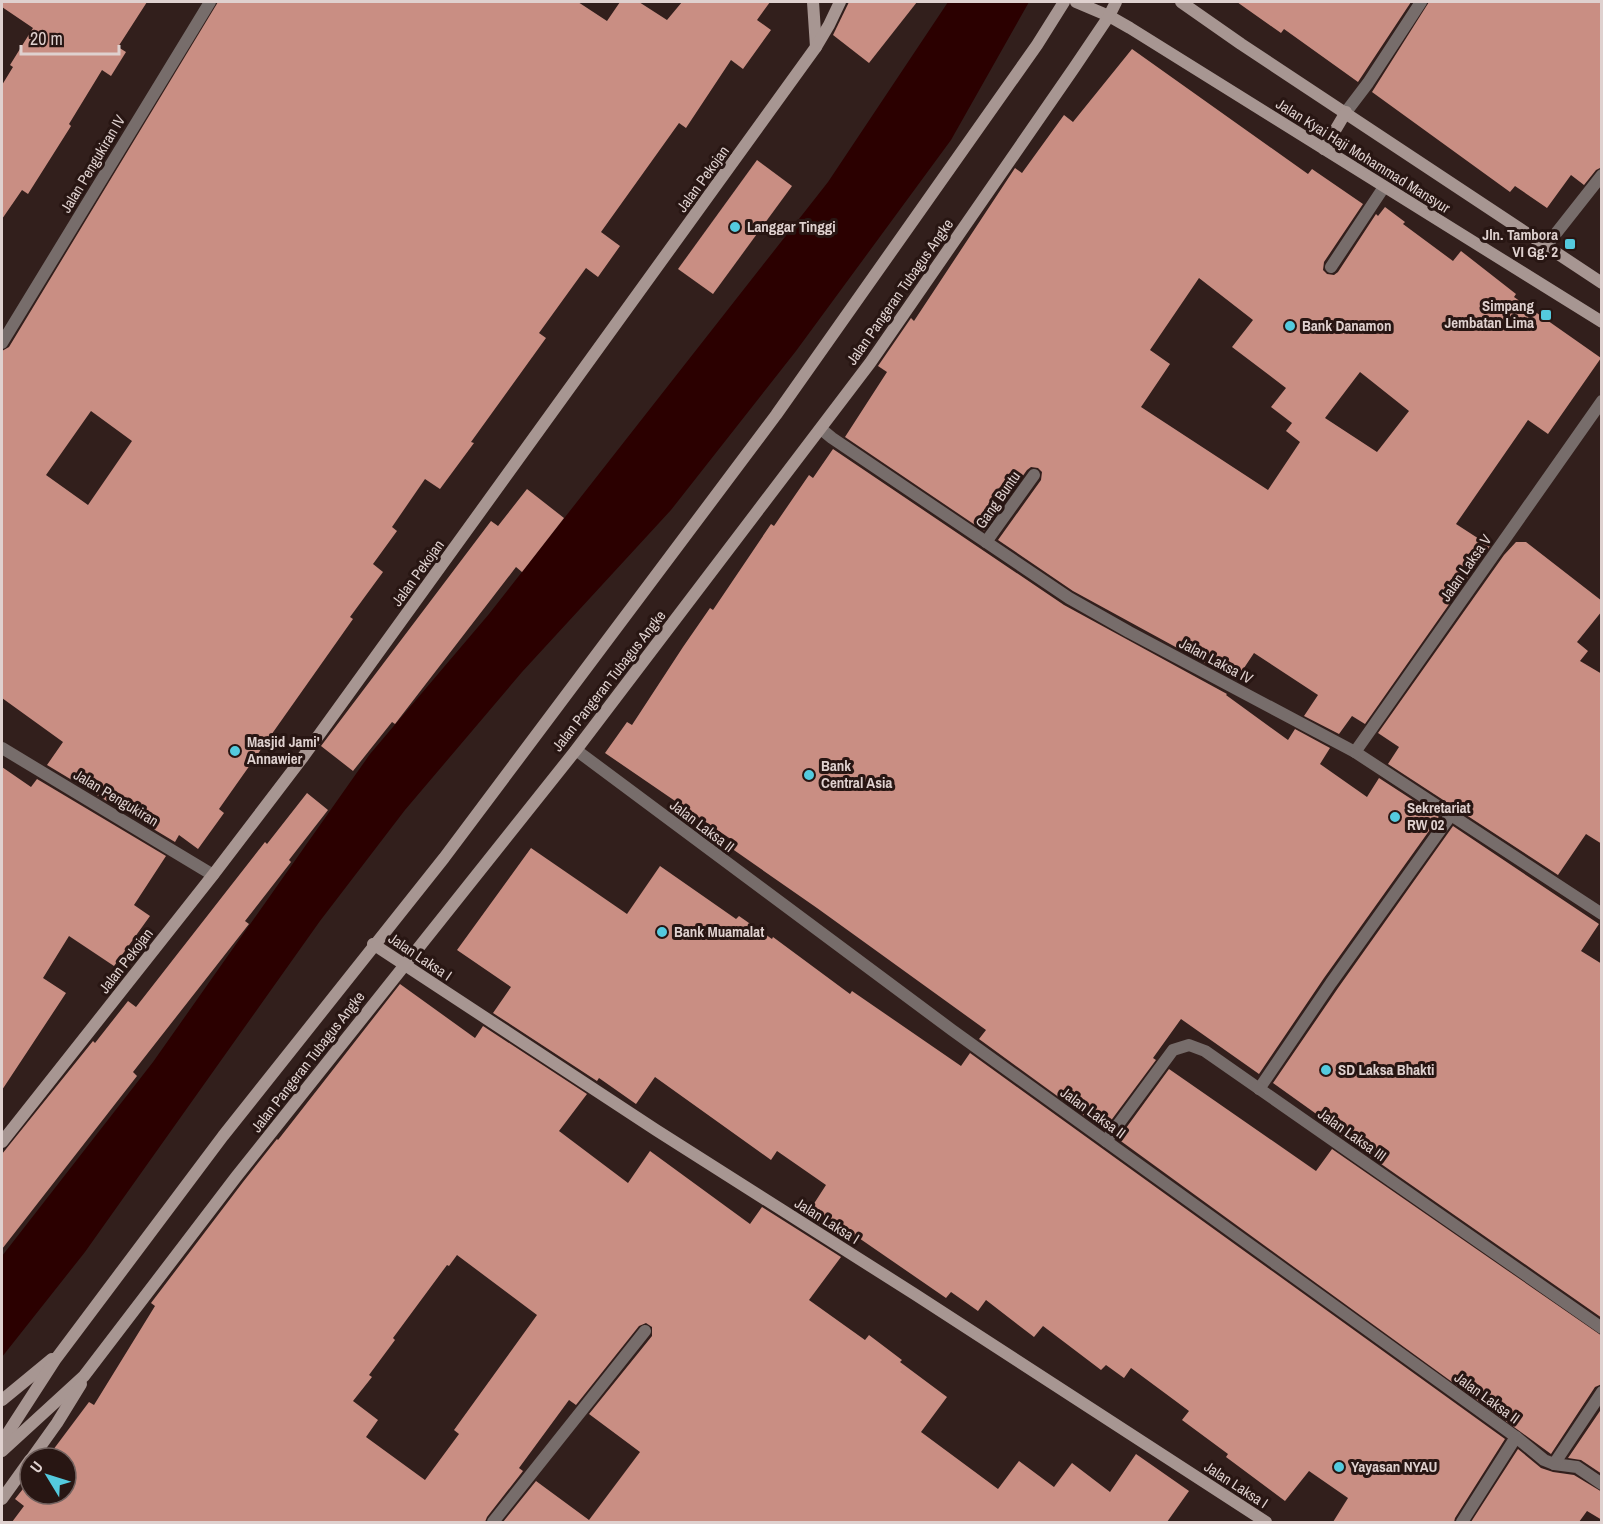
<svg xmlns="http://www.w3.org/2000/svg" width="1603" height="1524" font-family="'Archivo Narrow',sans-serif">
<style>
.water{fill:#2b0000}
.building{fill:#c98e83;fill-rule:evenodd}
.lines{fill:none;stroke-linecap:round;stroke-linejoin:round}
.lane{stroke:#776d6b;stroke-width:12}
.street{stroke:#776d6b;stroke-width:12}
.secondary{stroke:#a79692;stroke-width:12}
.poi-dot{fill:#54cade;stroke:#281613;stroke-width:2}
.labels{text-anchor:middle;stroke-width:6;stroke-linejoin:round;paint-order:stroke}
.street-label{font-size:15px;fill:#dfd1cf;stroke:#281613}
.poi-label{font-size:15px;font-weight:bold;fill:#dfd1cf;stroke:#281613;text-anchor:start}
</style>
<rect width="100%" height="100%" fill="#321f1c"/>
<!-- water -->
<path class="water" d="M948 2H1029L951 140 796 351 671 510 522 672 405 810 320 921 85 1252 2 1357V1256L153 1062 370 754 489 614 828 182Z"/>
<!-- building -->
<g class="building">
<path d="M2 2H147L118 47 126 52 111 76 102 70 69 124 71 126 28 194 22 190 2 219V85L13 67 10 65 33 28 2 7Z"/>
<path d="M218 2H578L607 21 620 2H639L667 20 682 2H770L757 20 771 30 743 69 731 60 686 128 679 123 601 232 620 246 598 277 586 268 539 333 546 338 471 442 474 443 440 489 425 479 392 527 397 531 373 564 383 572 350 617 353 619 219 809 224 813 198 849 179 835 175 842 47 765 63 742 2 698V351L9 347ZM91 411 132 441 88 505 46 475Z"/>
<path d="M849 2H917L869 63 833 35Z"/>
<path d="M1237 2H1411L1358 82 1284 29 1281 33Z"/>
<path d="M1429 2H1602V167L1596 170 1584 185 1571 175 1547 208 1515 186 1510 192 1372 92Z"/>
<path d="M1132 49 1308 174 1312 169 1363 204 1324 262 1323 270 1327 274 1334 275 1338 272 1376 214 1378 216 1385 207 1405 222 1403 224 1453 261 1461 251 1516 294 1514 297 1601 358 1548 434 1528 420 1456 524 1490 546 1365 724 1352 716 1339 734 1304 716 1318 695 1254 653 1236 680 1073 591 998 540 1041 480 1042 472 1038 468 1031 467 1027 470 984 531 845 437 887 372 878 366 911 318 914 321 1015 168 1022 173 1064 115 1073 122ZM1199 278 1253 320 1232 347 1286 388 1271 407 1292 423 1286 431 1300 442 1268 490 1141 407 1170 364 1150 350ZM1360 372 1409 411 1377 452 1325 418Z"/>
<path d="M757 160 792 186 713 294 678 269Z"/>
<path d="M833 449 1064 605 1227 694 1226 695 1288 740 1295 729 1330 748 1320 764 1367 797 1379 778 1439 817 1324 978 1259 1074 1181 1019 1153 1058 1156 1060 1104 1130 979 1039 986 1030 817 908 731 848 735 842 605 753 627 722 632 725 683 647 710 608 713 610 771 524 774 526 809 475 813 478Z"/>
<path d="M527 489 564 518 522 572 516 567 395 724 392 722 353 771 321 746 491 521 498 526Z"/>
<path d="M1516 542H1526L1602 601V611L1577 642 1588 651 1580 661 1602 674V844L1586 834 1558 875 1388 764 1399 747 1378 733 1504 555Z"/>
<path d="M2 767 31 787 37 779 166 856 134 905 150 916 114 966 69 936 43 978 66 993 2 1090Z"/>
<path d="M307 793 328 810 289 860 291 862 245 921 249 924 133 1072 137 1076 2 1249V1154L93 1041 95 1043 128 1001 136 1007 265 842 267 844Z"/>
<path d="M1453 826 1599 924 1581 951 1602 964V1318L1341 1136 1343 1133 1273 1083 1338 988Z"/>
<path d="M531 848 627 914 660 866 736 919 739 916 772 939 773 937 850 994 852 991 961 1066 970 1053 1505 1439 1455 1518 1454 1522H1333L1348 1498 1309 1471 1285 1501 1226 1457 1228 1454 1182 1420 1189 1411 1131 1368 1124 1378 1106 1365 1101 1370 1043 1326 1034 1337 986 1300 978 1311 951 1292 946 1298 856 1236 851 1244 806 1216 826 1185 777 1151 771 1160 655 1077 636 1104 599 1078 597 1081 493 1013 511 987 457 950Z"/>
<path d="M400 984 475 1038 483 1026 587 1094 559 1131 628 1183 650 1151 750 1224 762 1207 841 1257 809 1300 865 1340 869 1335 902 1360 900 1362 947 1397 921 1432 998 1489 1019 1461 1054 1487 1072 1463 1110 1492 1136 1454 1189 1491 1167 1522H503L536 1481 589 1520 640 1452 589 1414 652 1336V1327L646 1323 639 1326 576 1405 569 1400 519 1468 523 1471 487 1517 485 1522H12L24 1506 15 1499 30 1480V1494H66V1458H47L89 1402 94 1405 155 1306 151 1303 243 1182 277 1139 278 1140ZM457 1255 537 1315 454 1430 459 1434 425 1480 366 1437 378 1420 353 1401 372 1377 369 1375 395 1340 393 1338 447 1265 449 1266Z"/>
<path d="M1169 1069 1316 1171 1332 1149 1602 1336V1384L1595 1387 1551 1454 1118 1139Z"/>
<path d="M1602 1408V1474L1581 1460 1568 1458Z"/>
<path d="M1518 1449 1541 1468 1553 1472 1574 1475 1602 1492V1520L1587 1511 1579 1522H1471Z"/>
</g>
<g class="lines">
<!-- lane -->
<g class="lane">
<path d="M1331 267 1384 187"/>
<path d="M493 1522 645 1331"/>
</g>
<!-- street -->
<g class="street">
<path d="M1346 112 1368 83 1421 2"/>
<path d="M1546 246 1602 175"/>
<path d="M2 343 210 2"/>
<path d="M821 429 832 438 1069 598 1129 632 1355 752 1602 914"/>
<path d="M986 542 1034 475"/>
<path d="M2 748 213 875"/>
<path d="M576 750 952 1030 1516 1437 1544 1460 1554 1464 1577 1467 1602 1484"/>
<path d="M1355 752 1602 401"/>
<path d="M1259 1089 1331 983 1451 815"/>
<path d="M1106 1141 1173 1050 1189 1045 1205 1051 1602 1328"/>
<path d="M1554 1464 1602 1392"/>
<path d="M1462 1522 1516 1437"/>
</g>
<!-- secondary -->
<g class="secondary">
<path d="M813 2 816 47"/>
<path d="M1076 2 1109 16 1130 28 1602 322"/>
<path d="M1181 2 1241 44 1602 283"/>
<path d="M1324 149 1346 112"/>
<path d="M373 944 656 1130 916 1295 1266 1522"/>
<path d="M2 1142 213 875 303 757 816 47 829 25 840 2"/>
<path d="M2 1400 52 1359"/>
<path d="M2 1442 55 1360 223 1136 444 858 776 415 1037 45 1064 2"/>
<path d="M2 1451 84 1376 236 1177 576 750 870 363 1074 68 1109 16 1116 2"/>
<path d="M32 1458 57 1423 81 1384"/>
<path d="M2 1499 30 1460"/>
</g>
</g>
<!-- markers -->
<g class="poi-dot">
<circle cx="735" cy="227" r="6"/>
<rect x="1564" y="238" width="12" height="12" rx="3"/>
<rect x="1540" y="309" width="12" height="12" rx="3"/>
<circle cx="1290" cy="326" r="6"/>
<circle cx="235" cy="751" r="6"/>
<circle cx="809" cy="775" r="6"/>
<circle cx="1395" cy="817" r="6"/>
<circle cx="662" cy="932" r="6"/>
<circle cx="1326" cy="1070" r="6"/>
<circle cx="1339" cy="1467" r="6"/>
</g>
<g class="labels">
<!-- street labels -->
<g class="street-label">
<text transform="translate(1363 156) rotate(32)" y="5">Jalan Kyai Haji Mohammad Mansyur</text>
<text transform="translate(93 164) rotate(-59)" y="5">Jalan Pengukiran IV</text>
<text transform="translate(703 179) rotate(-54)" y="5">Jalan Pekojan</text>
<text transform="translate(900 292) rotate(-55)" y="5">Jalan Pangeran Tubagus Angke</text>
<text transform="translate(998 500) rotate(-55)" y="5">Gang Buntu</text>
<text transform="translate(1466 568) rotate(-55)" y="5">Jalan Laksa V</text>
<text transform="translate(418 573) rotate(-54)" y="5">Jalan Pekojan</text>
<text transform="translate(1216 661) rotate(28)" y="5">Jalan Laksa IV</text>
<text transform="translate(609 681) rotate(-52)" y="5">Jalan Pangeran Tubagus Angke</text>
<text transform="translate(116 798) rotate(31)" y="5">Jalan Pengukiran</text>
<text transform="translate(702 826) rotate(37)" y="5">Jalan Laksa II</text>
<text transform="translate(420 957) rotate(34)" y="5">Jalan Laksa I</text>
<text transform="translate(126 961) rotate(-52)" y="5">Jalan Pekojan</text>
<text transform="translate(308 1062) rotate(-52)" y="5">Jalan Pangeran Tubagus Angke</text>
<text transform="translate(1093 1113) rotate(36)" y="5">Jalan Laksa II</text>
<text transform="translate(1352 1135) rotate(35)" y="5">Jalan Laksa III</text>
<text transform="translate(827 1221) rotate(32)" y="5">Jalan Laksa I</text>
<text transform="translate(1487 1398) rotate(36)" y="5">Jalan Laksa II</text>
<text transform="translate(1236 1485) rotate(33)" y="5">Jalan Laksa I</text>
</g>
<!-- poi labels -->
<g class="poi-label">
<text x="747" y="232">Langgar Tinggi</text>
<text x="1558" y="240" text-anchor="end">Jln. Tambora<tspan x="1558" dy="17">VI Gg. 2</tspan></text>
<text x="1534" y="311" text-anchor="end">Simpang<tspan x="1534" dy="17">Jembatan Lima</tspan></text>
<text x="1302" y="331">Bank Danamon</text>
<text x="247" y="747">Masjid Jami'<tspan x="247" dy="17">Annawier</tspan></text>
<text x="821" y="771">Bank<tspan x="821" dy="17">Central Asia</tspan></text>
<text x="1407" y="813">Sekretariat<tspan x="1407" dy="17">RW 02</tspan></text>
<text x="674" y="937">Bank Muamalat</text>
<text x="1338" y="1075">SD Laksa Bhakti</text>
<text x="1351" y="1472">Yayasan NYAU</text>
</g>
</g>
<!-- border -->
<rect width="1603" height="1524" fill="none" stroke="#dfd1cf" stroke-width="6"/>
<!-- north arrow -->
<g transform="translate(48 1476) rotate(308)"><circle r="28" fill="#281613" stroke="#71615e" stroke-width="1.5"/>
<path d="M0-4.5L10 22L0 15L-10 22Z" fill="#54cade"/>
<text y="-9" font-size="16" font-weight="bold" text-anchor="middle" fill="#dfd1cf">U</text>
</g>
<!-- scale -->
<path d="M21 45v9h98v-9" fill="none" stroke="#dfd1cf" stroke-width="3"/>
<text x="30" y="45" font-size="18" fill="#dfd1cf" stroke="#281613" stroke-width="4.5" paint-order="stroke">20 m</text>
</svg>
